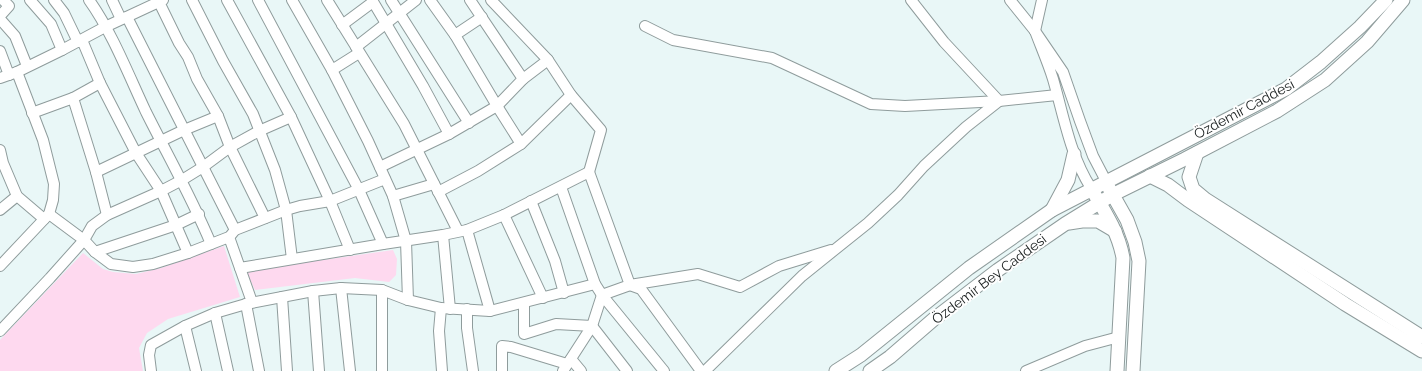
<svg xmlns="http://www.w3.org/2000/svg" width="1422" height="371" font-family="Raleway,sans-serif">
<style>
.green{fill:#fed9ef}
.lines{fill:none;stroke-linecap:round;stroke-linejoin:round}
.minor-casing{stroke:#8f9c9c;stroke-width:12}
.major-casing{stroke:#8f9c9c;stroke-width:15}
.minor{stroke:#fff;stroke-width:10}
.major{stroke:#fff;stroke-width:13}
.labels{text-anchor:middle;stroke-width:4;stroke-linejoin:round;paint-order:stroke}
.street-label{font-size:14px;fill:#151a1a;stroke:#fff}
</style>
<rect width="100%" height="100%" fill="#e9f7f7"/>
<!-- green -->
<g class="green">
<path d="M224 246 240 297 168 319 147 333 139 348 143 371H0V340L83 253 103 269 113 272 136 274 161 268Z"/>
<path d="M393 250 397 259 396 275 389 282 355 278 255 290 246 271Z"/>
</g>
<g class="lines">
<defs>
<g id="minor">
<path d="M30 0 51 24 62 50"/>
<path d="M54 0 64 13 78 42"/>
<path d="M89 0C112 32 129 76 146 112 168 156 192 198 211 244"/>
<path d="M112 0 121 19"/>
<path d="M158 0 179 43 188 57 197 79 218 116 230 147 265 218"/>
<path d="M192 0 223 61 253 114 275 170 286 210 292 259"/>
<path d="M227 0 291 117 330 201 350 250"/>
<path d="M258 0 359 190 383 244"/>
<path d="M292 0 332 70 368 141 393 196 406 241 408 300"/>
<path d="M327 0 404 124 458 231"/>
<path d="M372 0 423 86 449 134"/>
<path d="M391 0 469 123"/>
<path d="M430 0 455 35 497 106 521 144"/>
<path d="M491 0 548 60"/>
<path d="M1010 0 1035 31"/>
<path d="M0 16 9 6 3 0"/>
<path d="M127 17 235 230"/>
<path d="M0 19 15 36 27 66"/>
<path d="M342 25 373 2"/>
<path d="M645 26 673 40 772 58 871 104 905 106 999 101 1057 95"/>
<path d="M1035 31 1042 0"/>
<path d="M455 35 482 17"/>
<path d="M82 40 100 83 136 153 161 191 188 253"/>
<path d="M356 47 416 0"/>
<path d="M0 51 9 75"/>
<path d="M332 70 359 53"/>
<path d="M0 78 17 72 62 50 105 27 163 0"/>
<path d="M523 79 548 60 571 95 601 130 589 172"/>
<path d="M73 98 100 83"/>
<path d="M32 113 73 98 96 172 107 215"/>
<path d="M0 150 3 163 17 196 44 219"/>
<path d="M380 167 449 134 497 106 523 79 470 0"/>
<path d="M96 172 184 130 218 116"/>
<path d="M561 187 595 284 602 295 664 371"/>
<path d="M1091 188C1070 155 1064 117 1053 79 1048 63 1041 47 1035 31L1063 72 1080 121 1093 156 1106 181"/>
<path d="M438 192 478 171 521 144 571 95"/>
<path d="M393 196 434 184"/>
<path d="M531 201 555 261 564 293"/>
<path d="M0 210 17 196"/>
<path d="M49 214 84 240 95 252 111 264 133 267 153 264 188 253 229 237 252 302"/>
<path d="M504 215 543 298"/>
<path d="M467 230 490 311"/>
<path d="M231 235 235 230 286 210 300 206 330 201 385 179"/>
<path d="M443 235 450 309"/>
<path d="M95 252 176 225 199 214"/>
<path d="M0 266 49 214 53 200 54 184 43 140 17 72"/>
<path d="M240 268 383 244 443 235 467 230 504 215 589 172 630 285 602 295"/>
<path d="M630 285 698 274 740 287 779 266 831 250"/>
<path d="M630 285 641 289 701 371"/>
<path d="M341 288 350 371"/>
<path d="M382 290V371"/>
<path d="M313 291 319 371"/>
<path d="M282 297 287 371"/>
<path d="M524 303V334L556 324 592 326 627 371"/>
<path d="M246 304 259 371"/>
<path d="M441 308 439 331 442 371"/>
<path d="M467 309V328L473 371"/>
<path d="M215 313 228 371"/>
<path d="M185 326 196 371"/>
<path d="M0 331 50 278 84 240 92 226 107 215 161 191 182 180 203 167 230 147 259 131 291 117"/>
<path d="M571 359 581 371"/>
<path d="M151 371 149 355 151 345 185 326 215 313 246 304 313 291 341 288 382 290 408 300 441 308 490 311 595 284"/>
<path d="M502 371V346L511 347 567 364"/>
<path d="M563 371 592 326 602 295"/>
<path d="M705 371 802 276 868 223 898 195 924 166 966 127 999 101 944 42 911 0"/>
<path d="M1026 371 1085 346 1119 337"/>
</g>
<g id="major">
<path d="M1197 153 1189 177 1193 189 1205 199 1422 337"/>
<path d="M1150 176 1168 185 1188 200 1265 251 1345 304 1422 351"/>
<path d="M1109 188 1127 220 1135 242 1139 261 1133 371"/>
<path d="M1095 195C1107 215 1119 235 1123 258L1117 371"/>
<path d="M1052 210 1068 180 1074 154"/>
<path d="M1069 223 1082 221H1098L1115 231"/>
<path d="M836 371 861 355 969 268 1052 210 1286 89 1321 62 1360 27 1386 0"/>
<path d="M870 371 890 357 934 319 998 270 1065 224 1112 195 1185 159 1277 111 1325 80 1367 42 1403 0"/>
</g>
</defs>
<!-- minor casing -->
<use href="#minor" class="minor-casing"/>
<!-- major casing -->
<use href="#major" class="major-casing"/>
<!-- minor -->
<use href="#minor" class="minor"/>
<!-- major -->
<use href="#major" class="major"/>
</g>
<g class="labels">
<!-- street labels -->
<g class="street-label">
<text transform="translate(1244 109) rotate(-28)" y="5">Özdemir Caddesi</text>
<text transform="translate(989 279) rotate(-37)" y="5">Özdemir Bey Caddesi</text>
</g>
</g>
</svg>
